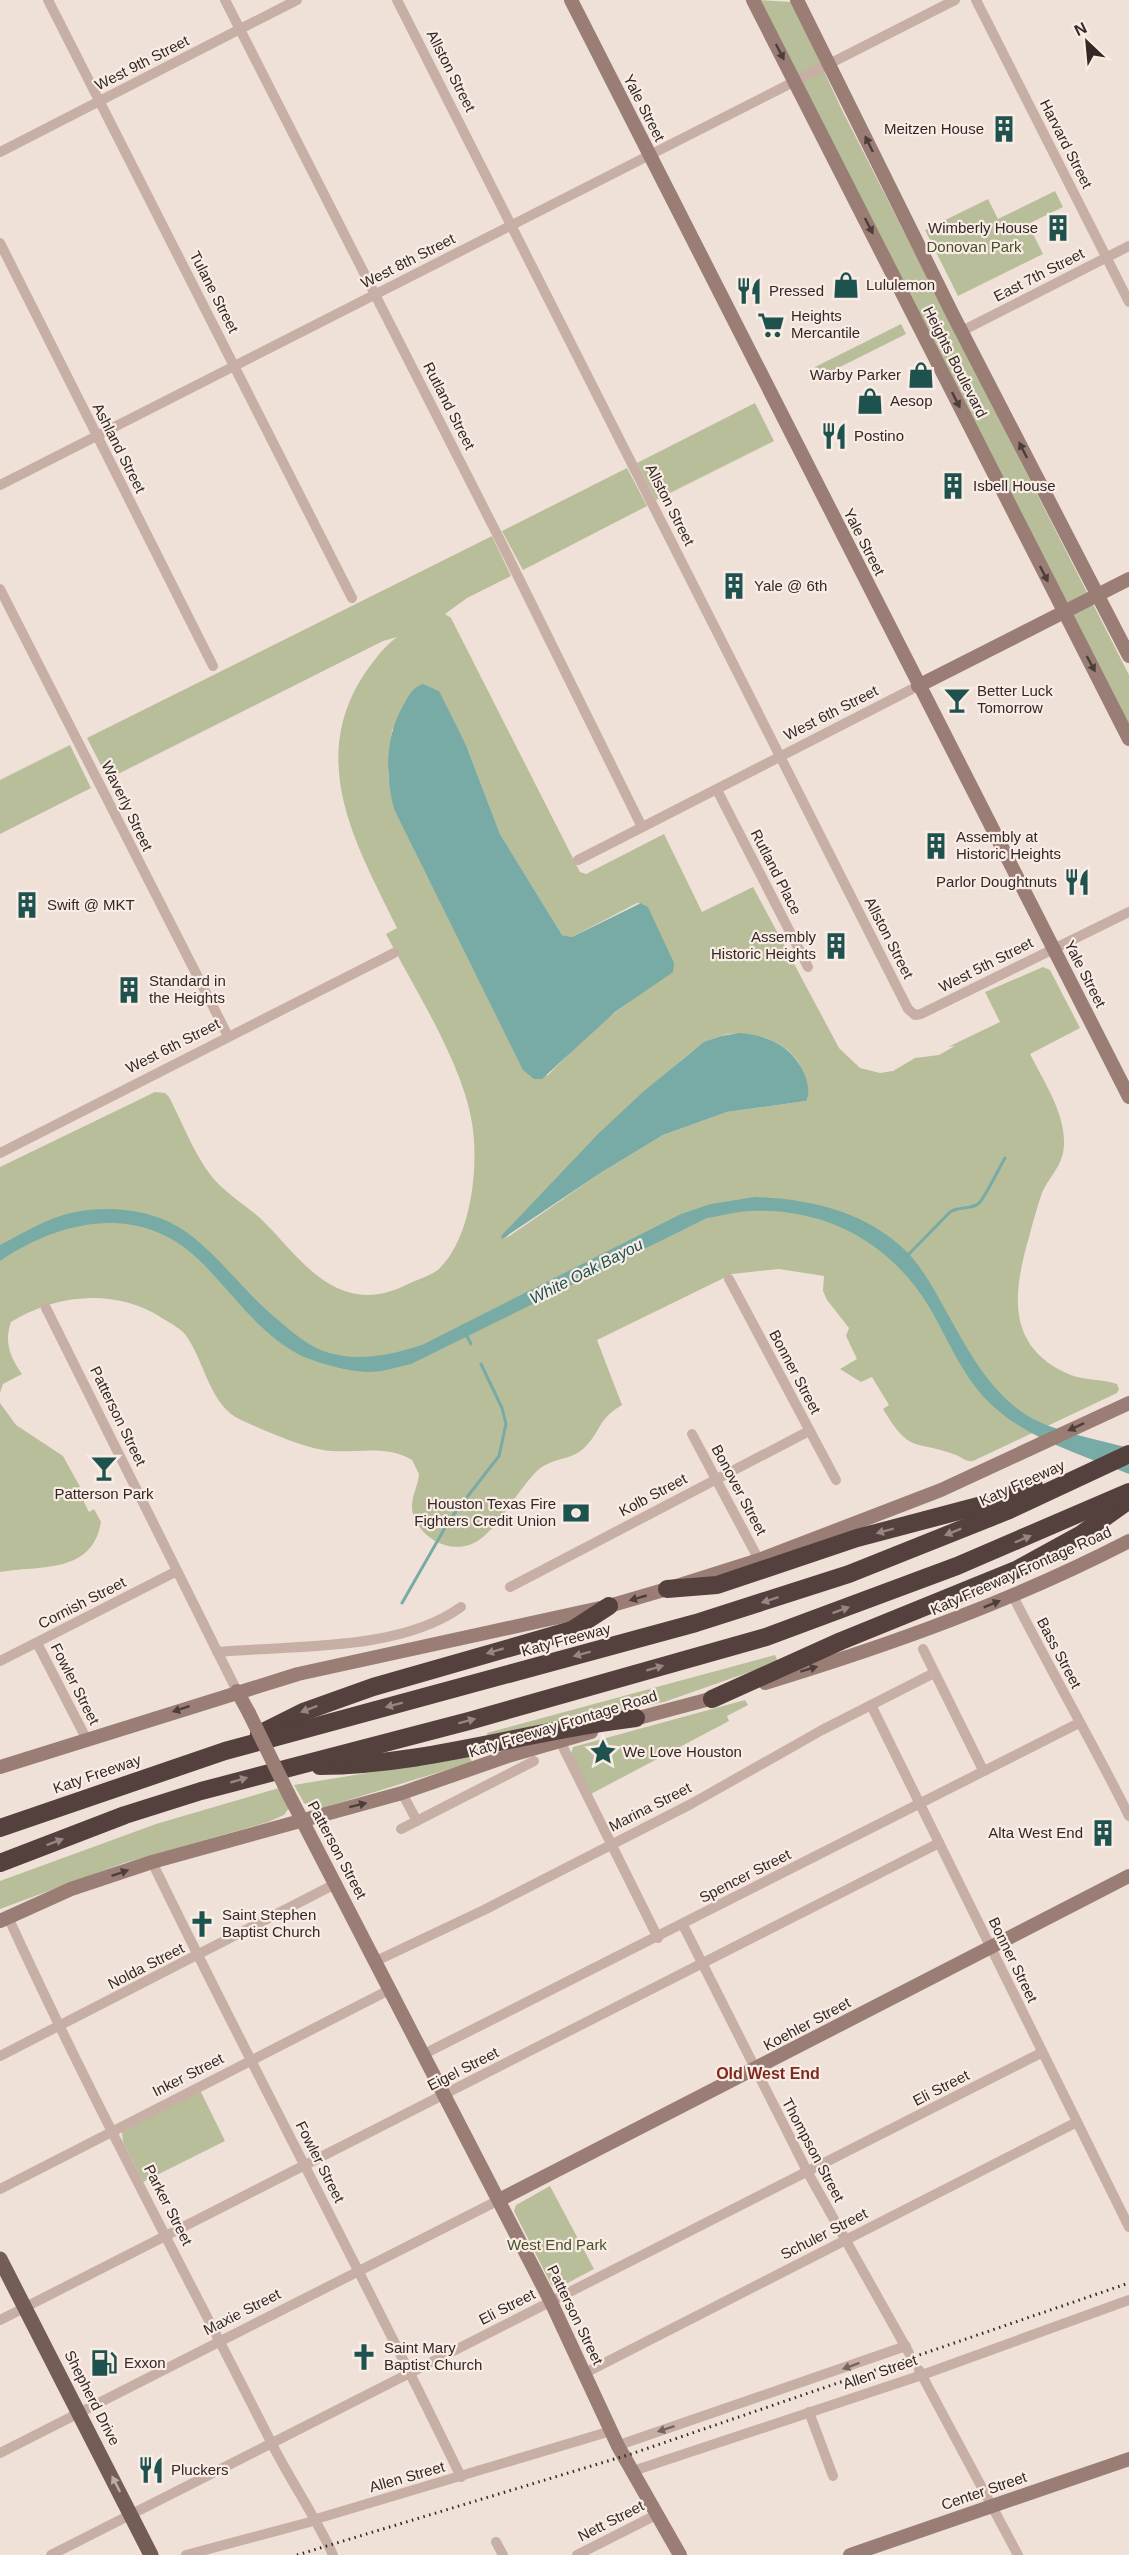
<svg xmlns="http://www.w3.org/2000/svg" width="1129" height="2555" font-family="Helvetica,sans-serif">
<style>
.green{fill:#b7be99;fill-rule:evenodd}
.water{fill:#78aba6}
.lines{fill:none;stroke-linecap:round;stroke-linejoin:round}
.stream{stroke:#78aba6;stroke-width:3}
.street{stroke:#c7afa5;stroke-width:10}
.secondary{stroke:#9a7e76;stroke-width:14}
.primary{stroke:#745d57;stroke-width:15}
.highway{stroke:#54413d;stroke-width:18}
.rail{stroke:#332826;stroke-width:3;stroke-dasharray:1.5 4.5;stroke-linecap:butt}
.secondary-bridge{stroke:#9a7e76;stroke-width:14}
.oneway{fill:#4d3e3a}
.oneway2{fill:#968580}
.oneway3{fill:#76655f}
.oneway4{fill:#bdaca5}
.labels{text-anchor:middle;stroke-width:4.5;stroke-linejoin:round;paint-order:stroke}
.street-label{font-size:15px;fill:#332826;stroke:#f8ece4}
.poi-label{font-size:15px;fill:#332826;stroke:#f8ece4;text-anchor:start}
.park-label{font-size:15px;fill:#48502b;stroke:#f8ece4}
.water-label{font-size:16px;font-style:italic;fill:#1d524e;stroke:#f8ece4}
.neighbourhood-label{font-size:16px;font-weight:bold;fill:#7e2b22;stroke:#f8ece4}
</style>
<rect width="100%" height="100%" fill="#f0e1d8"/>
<!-- green -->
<g class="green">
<path d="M760 0 792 2 841 108 1129 675V731Z"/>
<path d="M1055 191 1063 207 1028 224 1043 254 958 296 925 230 988 199 998 219Z"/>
<path d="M901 324 906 334 820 377 815 367Z"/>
<path d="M755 403 774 441 656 500 637 463Z"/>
<path d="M627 468 647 506 523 570 502 531Z"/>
<path d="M492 536 511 576 467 598 445 614 451 618 580 872 586 874 664 834 702 912 753 887 839 1048 860 1068 880 1073 893 1071 915 1058 939 1055 955 1046 948 1047 1000 1022 985 992 1043 967 1050 970 1080 1028 1030 1054C1043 1080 1065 1113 1064 1143 1064 1165 1050 1175 1042 1193 1037 1207 1033 1222 1029 1237 1014 1290 1005 1343 1064 1372 1084 1382 1100 1378 1117 1384L1119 1389 1117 1393 973 1461C965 1462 962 1457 956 1455 913 1439 911 1455 883 1409L889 1405 872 1377 861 1382 840 1369 857 1359 846 1336 849 1328 827 1300 823 1291 824 1276 779 1269 732 1274 597 1340 622 1405C597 1419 601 1433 583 1449 570 1461 550 1457 535 1473 516 1493 503 1520 483 1537 459 1558 422 1543 413 1514 409 1499 418 1488 419 1474L412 1460C384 1443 353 1455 323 1450 296 1445 266 1431 241 1420 210 1406 205 1363 187 1337 182 1329 170 1323 162 1318 115 1288 57 1294 11 1322 4 1342 10 1357 22 1374L3 1384 0 1393V1167L155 1092 165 1093 169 1097C182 1122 193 1151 209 1173 222 1191 244 1204 260 1218 284 1241 307 1274 337 1288 361 1299 384 1296 406 1285 416 1280 431 1276 439 1269 472 1237 479 1165 472 1123 463 1064 414 988 386 934L397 928C360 852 311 770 357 686 367 669 381 649 397 637L383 641 108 779 87 738ZM436 689 466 745 500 834 562 935 572 937 637 903 644 904 652 985 597 1026 547 1076 394 809 388 775 392 730ZM729 1034C773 1031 811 1053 806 1101L727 1112 663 1135 602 1172 505 1239C557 1179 601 1129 661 1078 683 1060 701 1039 729 1034Z"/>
<path d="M70 745 91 788 0 834V780Z"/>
<path d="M0 1403 16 1425 63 1456 84 1494 81 1496 89 1512 94 1509 101 1522C92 1575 39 1565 0 1572Z"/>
<path d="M775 1655 778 1662 664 1702 488 1739 487 1733Z"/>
<path d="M745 1700 748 1705 727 1716 729 1721 589 1795 571 1754 573 1747Z"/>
<path d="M470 1756 472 1762 316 1810 304 1803 294 1785Z"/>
<path d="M279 1788 289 1808 284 1815 268 1822 124 1863 0 1909V1881L156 1824Z"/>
<path d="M200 2090 225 2141 143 2182 123 2142 122 2132Z"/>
<path d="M550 2186 594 2269 558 2288 552 2286 514 2211 516 2205Z"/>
</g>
<!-- water -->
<g class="water">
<path d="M423 684 439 691 466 745 500 834 562 935 572 937 641 903 648 907 674 963 673 972 615 1012 542 1079H534L523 1070 394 809C385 774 385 736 404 704 409 695 413 687 423 684Z"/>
<path d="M739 1033C769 1035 795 1047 806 1078 808 1086 810 1094 806 1101L727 1112 663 1135 602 1172 502 1239 501 1236 599 1133 644 1091 704 1042 721 1036Z"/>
<path d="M755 1197C811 1199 868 1212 909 1254 928 1275 941 1303 955 1327 973 1359 991 1390 1022 1412 1048 1431 1097 1439 1129 1448V1474C1082 1455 1033 1441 995 1408 963 1380 949 1340 928 1305 889 1242 825 1208 752 1211 737 1211 721 1216 707 1218L411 1364C397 1367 380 1373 366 1372 347 1371 322 1364 304 1357 260 1337 231 1290 197 1258 138 1203 61 1220 0 1261V1245C23 1233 46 1219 71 1213 112 1204 160 1210 193 1237 224 1262 247 1295 278 1320 292 1332 306 1344 323 1351 356 1363 390 1355 422 1345L681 1214 711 1204Z"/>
</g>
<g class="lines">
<!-- stream -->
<g class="stream">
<path d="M907 1256 950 1212C959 1206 969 1210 978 1204 984 1200 999 1168 1005 1158"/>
<path d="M466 1334 471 1344"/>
<path d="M402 1603 450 1519 499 1456 506 1424 502 1408 481 1364"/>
</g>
<!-- street -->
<g class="street">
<path d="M48 0 352 598"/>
<path d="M225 0 498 536 642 827"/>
<path d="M397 0 908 1009 915 1015 921 1014 1129 912"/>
<path d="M976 0 1129 302"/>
<path d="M0 152 297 0"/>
<path d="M0 243 213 666"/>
<path d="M962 331 1129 246"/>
<path d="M0 485 955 0"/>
<path d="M0 589 228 1036"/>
<path d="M717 790 808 967"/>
<path d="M578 860 918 686"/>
<path d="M0 1153 394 953"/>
<path d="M729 1279 836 1480"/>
<path d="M46 1308 237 1691"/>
<path d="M692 1434 759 1560"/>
<path d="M510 1587 809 1431"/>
<path d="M1013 1596C1050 1670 1092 1741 1129 1816"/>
<path d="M37 1643 87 1740"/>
<path d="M923 1649 983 1770"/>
<path d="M217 1652C291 1645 399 1652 461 1607"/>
<path d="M0 1661 177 1571"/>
<path d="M871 1705 1129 2227"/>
<path d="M560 1741 658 1938"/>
<path d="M402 1793 417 1821"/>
<path d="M401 1829 534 1761"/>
<path d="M152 1862C252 2068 361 2270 461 2477"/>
<path d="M8 1917C89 2094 182 2266 270 2440 289 2479 315 2515 333 2555"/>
<path d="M683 1925 808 2173 909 2353"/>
<path d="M376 1961 484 1910 691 1804 822 1730 934 1673"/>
<path d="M424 2054 1079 1723"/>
<path d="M0 2056 337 1883"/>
<path d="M0 2189 391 1989"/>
<path d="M0 2320 939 1843"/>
<path d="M919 2370 1018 2555"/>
<path d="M585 2373 1077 2122"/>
<path d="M809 2412 833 2476"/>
<path d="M625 2443 906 2346"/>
<path d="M0 2453 499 2200"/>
<path d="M639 2469 922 2375 1129 2300"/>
<path d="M316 2519 611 2431"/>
<path d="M496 2542 503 2555"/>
<path d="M51 2555 1041 2053"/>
<path d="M186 2555 310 2522"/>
<path d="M577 2555 658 2514"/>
</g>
<!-- secondary -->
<g class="secondary">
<path d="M571 0 1129 1097"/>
<path d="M753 0 1129 739"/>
<path d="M797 0 952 313 1129 656"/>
<path d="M918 686 1129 579"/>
<path d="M765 1683C890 1645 1013 1601 1129 1541"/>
<path d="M237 1691 249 1713"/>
<path d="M627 1721 721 1696"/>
<path d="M0 1767 298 1674 609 1606 667 1589 759 1560 941 1490 1129 1403"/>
<path d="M288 1793 551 2302 618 2446 680 2555"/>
<path d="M0 1921 71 1889 152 1862 402 1793 508 1756 591 1732"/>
<path d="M499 2200 1129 1876"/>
<path d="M850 2555 1129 2459"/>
</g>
<!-- primary -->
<path class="primary" d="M0 2259 151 2555"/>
<!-- highway -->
<g class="highway">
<path d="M667 1589 717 1585 857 1538 982 1505 1034 1486"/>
<path d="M712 1699 841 1641 1018 1569 1080 1535 1128 1501"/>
<path d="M259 1734 303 1712 373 1687 572 1630 609 1606"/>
<path d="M320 1766C427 1765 531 1730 636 1718"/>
<path d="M0 1828 225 1751 696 1623 849 1574 1007 1511 1129 1454"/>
<path d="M0 1863 125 1815 201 1791 469 1721 766 1637 957 1566 1129 1492"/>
</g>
<!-- rail -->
<path class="rail" d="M297 2555 631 2454 1129 2283"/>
<!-- secondary-bridge -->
<path class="secondary-bridge" d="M249 1713 288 1793"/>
</g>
<!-- one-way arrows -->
<defs><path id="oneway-solid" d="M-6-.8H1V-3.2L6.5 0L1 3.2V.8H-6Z" transform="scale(1.5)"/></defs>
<g class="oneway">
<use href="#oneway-solid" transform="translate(780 52) rotate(63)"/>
<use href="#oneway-solid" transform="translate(869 144) rotate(-116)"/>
<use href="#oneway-solid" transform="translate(869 226) rotate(63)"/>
<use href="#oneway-solid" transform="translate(956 400) rotate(63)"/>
<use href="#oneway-solid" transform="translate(1023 450) rotate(-117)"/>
<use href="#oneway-solid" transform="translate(1044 574) rotate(63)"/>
<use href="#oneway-solid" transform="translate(1091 664) rotate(62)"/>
<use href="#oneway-solid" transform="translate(1076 1427) rotate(155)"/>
<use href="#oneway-solid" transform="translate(638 1598) rotate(164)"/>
<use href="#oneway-solid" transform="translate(992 1604) rotate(-22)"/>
<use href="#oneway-solid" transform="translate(809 1669) rotate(-17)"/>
<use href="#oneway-solid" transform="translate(181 1709) rotate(162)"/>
<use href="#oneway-solid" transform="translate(358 1805) rotate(-14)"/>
<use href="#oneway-solid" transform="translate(120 1873) rotate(-19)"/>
</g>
<g class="oneway2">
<use href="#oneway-solid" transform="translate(885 1531) rotate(165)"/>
<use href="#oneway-solid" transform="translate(953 1532) rotate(158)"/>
<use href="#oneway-solid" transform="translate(1023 1539) rotate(-23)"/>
<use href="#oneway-solid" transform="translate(770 1600) rotate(162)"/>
<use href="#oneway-solid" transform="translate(841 1610) rotate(-20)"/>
<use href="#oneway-solid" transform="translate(495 1651) rotate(164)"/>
<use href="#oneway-solid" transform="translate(582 1654) rotate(165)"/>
<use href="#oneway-solid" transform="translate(655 1668) rotate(-16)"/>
<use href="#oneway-solid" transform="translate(394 1705) rotate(165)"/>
<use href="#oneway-solid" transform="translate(309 1709) rotate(159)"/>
<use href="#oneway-solid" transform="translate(467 1721) rotate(-15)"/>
<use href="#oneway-solid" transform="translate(239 1780) rotate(-16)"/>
<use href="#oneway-solid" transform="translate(55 1842) rotate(-21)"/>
</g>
<g class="oneway3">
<use href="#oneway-solid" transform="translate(851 2366) rotate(160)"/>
<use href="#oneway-solid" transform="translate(666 2429) rotate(162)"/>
</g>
<use class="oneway4" href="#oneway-solid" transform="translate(116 2484) rotate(-117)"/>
<!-- icons -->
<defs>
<symbol id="building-bare" viewBox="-9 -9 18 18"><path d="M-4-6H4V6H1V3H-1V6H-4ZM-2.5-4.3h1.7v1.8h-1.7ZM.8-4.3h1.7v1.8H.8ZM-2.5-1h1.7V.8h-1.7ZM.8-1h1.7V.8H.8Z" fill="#1d524e" stroke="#f8ece4" stroke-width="2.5" paint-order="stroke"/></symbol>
<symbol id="shop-bare" viewBox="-9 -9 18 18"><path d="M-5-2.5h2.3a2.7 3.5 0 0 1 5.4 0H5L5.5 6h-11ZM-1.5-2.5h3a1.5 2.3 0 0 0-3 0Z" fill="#1d524e" stroke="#f8ece4" stroke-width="2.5" paint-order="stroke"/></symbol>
<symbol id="restaurant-bare" viewBox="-9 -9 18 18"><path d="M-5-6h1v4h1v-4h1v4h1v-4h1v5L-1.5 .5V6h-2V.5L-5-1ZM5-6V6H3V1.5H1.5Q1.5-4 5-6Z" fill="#1d524e" stroke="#f8ece4" stroke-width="2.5" paint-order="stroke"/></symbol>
<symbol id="supermarket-bare" viewBox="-9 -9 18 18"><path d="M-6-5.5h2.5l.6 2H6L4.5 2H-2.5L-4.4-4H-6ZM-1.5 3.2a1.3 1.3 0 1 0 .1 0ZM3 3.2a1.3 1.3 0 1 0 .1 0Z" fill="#1d524e" stroke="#f8ece4" stroke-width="2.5" paint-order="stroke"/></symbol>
<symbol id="bar-bare" viewBox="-9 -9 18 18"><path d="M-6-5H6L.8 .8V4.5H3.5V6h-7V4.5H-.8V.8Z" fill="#1d524e" stroke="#f8ece4" stroke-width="2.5" paint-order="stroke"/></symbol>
<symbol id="bank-bare" viewBox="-9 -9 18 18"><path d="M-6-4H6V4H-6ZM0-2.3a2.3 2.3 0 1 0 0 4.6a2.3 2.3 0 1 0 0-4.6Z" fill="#1d524e" stroke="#f8ece4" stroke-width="2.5" paint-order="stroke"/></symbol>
<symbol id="sight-bare" viewBox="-9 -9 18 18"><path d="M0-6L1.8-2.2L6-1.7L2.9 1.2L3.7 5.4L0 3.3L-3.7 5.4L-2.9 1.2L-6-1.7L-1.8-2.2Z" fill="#1d524e" stroke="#f8ece4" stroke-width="2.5" paint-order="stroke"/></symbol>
<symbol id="church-bare" viewBox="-9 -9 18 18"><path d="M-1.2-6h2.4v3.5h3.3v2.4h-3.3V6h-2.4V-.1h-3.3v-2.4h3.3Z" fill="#1d524e" stroke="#f8ece4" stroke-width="2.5" paint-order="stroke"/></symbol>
<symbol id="fuel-bare" viewBox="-9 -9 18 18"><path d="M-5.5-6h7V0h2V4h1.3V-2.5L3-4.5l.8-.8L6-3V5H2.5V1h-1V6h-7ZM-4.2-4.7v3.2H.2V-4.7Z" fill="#1d524e" stroke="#f8ece4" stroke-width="2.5" paint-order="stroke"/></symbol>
</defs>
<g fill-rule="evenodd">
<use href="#building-bare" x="985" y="110" width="38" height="38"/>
<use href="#building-bare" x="1039" y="209" width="38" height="38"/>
<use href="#shop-bare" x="827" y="266" width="38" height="38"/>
<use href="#restaurant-bare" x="730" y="272" width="38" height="38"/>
<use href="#supermarket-bare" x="752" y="306" width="38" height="38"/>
<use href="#shop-bare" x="902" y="356" width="38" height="38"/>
<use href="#shop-bare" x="851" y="382" width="38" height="38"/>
<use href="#restaurant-bare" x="815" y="417" width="38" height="38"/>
<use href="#building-bare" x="934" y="467" width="38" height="38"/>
<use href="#building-bare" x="715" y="567" width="38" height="38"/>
<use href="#bar-bare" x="938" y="681" width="38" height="38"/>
<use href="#building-bare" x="917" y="827" width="38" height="38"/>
<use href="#restaurant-bare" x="1058" y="863" width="38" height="38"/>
<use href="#building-bare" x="8" y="886" width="38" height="38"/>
<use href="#building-bare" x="817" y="927" width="38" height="38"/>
<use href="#building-bare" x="110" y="971" width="38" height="38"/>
<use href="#bar-bare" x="85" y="1449" width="38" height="38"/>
<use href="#bank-bare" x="557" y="1494" width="38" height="38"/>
<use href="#sight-bare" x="584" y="1733" width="38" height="38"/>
<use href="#building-bare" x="1084" y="1814" width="38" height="38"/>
<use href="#church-bare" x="183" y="1905" width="38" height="38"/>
<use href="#church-bare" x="345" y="2338" width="38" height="38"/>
<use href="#fuel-bare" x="85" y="2344" width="38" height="38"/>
<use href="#restaurant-bare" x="132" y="2451" width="38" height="38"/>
</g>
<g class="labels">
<!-- street labels -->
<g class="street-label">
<text transform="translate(142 63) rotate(-27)" y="5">West 9th Street</text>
<text transform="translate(451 71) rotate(63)" y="5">Allston Street</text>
<text transform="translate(644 108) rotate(63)" y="5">Yale Street</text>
<text transform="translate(1066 144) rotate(63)" y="5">Harvard Street</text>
<text transform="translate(408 261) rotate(-27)" y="5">West 8th Street</text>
<text transform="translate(1039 275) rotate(-27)" y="5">East 7th Street</text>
<text transform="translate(214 292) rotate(63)" y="5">Tulane Street</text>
<text transform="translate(955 362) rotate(63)" y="5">Heights Boulevard</text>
<text transform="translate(449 406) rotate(63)" y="5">Rutland Street</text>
<text transform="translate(119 448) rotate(63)" y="5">Ashland Street</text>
<text transform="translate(670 505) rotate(63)" y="5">Allston Street</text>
<text transform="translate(864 542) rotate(63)" y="5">Yale Street</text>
<text transform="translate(831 713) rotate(-27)" y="5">West 6th Street</text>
<text transform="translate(127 806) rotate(64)" y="5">Waverly Street</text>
<text transform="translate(776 872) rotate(63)" y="5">Rutland Place</text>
<text transform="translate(889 938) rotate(63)" y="5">Allston Street</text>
<text transform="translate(986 965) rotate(-27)" y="5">West 5th Street</text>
<text transform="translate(1085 974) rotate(63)" y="5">Yale Street</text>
<text transform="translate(173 1046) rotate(-27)" y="5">West 6th Street</text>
<text transform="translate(795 1372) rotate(62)" y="5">Bonner Street</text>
<text transform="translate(118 1416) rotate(64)" y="5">Patterson Street</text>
<text transform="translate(1022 1483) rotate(-24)" y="5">Katy Freeway</text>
<text transform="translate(739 1490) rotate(62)" y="5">Bonover Street</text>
<text transform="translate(653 1495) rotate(-28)" y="5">Kolb Street</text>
<text transform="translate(1021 1571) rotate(-24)" y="5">Katy Freeway Frontage Road</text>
<text transform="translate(82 1603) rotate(-27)" y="5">Cornish Street</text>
<text transform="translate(566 1640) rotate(-15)" y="5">Katy Freeway</text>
<text transform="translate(1059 1653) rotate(62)" y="5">Bass Street</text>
<text transform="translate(75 1684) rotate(63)" y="5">Fowler Street</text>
<text transform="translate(563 1724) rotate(-17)" y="5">Katy Freeway Frontage Road</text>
<text transform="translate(97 1774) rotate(-19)" y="5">Katy Freeway</text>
<text transform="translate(650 1807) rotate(-27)" y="5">Marina Street</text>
<text transform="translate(337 1850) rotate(62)" y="5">Patterson Street</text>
<text transform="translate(745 1876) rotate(-27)" y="5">Spencer Street</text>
<text transform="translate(1013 1960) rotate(64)" y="5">Bonner Street</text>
<text transform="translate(146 1966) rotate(-27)" y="5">Nolda Street</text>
<text transform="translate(807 2024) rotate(-28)" y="5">Koehler Street</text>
<text transform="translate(463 2069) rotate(-27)" y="5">Eigel Street</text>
<text transform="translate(188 2075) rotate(-27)" y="5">Inker Street</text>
<text transform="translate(941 2088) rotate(-27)" y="5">Eli Street</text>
<text transform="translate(813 2150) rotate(62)" y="5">Thompson Street</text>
<text transform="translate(320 2162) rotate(63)" y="5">Fowler Street</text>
<text transform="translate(168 2205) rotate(63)" y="5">Parker Street</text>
<text transform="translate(824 2234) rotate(-27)" y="5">Schuler Street</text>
<text transform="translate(507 2307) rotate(-27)" y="5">Eli Street</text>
<text transform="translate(242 2312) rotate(-27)" y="5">Maxie Street</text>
<text transform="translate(575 2315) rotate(64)" y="5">Patterson Street</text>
<text transform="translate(880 2372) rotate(-19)" y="5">Allen Street</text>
<text transform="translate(92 2398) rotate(63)" y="5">Shepherd Drive</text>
<text transform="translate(407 2477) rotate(-16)" y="5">Allen Street</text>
<text transform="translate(984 2491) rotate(-19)" y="5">Center Street</text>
<text transform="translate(611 2521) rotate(-27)" y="5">Nett Street</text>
</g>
<!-- poi labels -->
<g class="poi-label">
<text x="984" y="134" text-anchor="end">Meitzen House</text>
<text x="1038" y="233" text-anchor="end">Wimberly House</text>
<text x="866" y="290">Lululemon</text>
<text x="769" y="296">Pressed</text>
<text x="791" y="321">Heights<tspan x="791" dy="17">Mercantile</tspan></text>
<text x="901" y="380" text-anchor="end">Warby Parker</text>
<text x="890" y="406">Aesop</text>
<text x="854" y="441">Postino</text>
<text x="973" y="491">Isbell House</text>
<text x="754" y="591">Yale @ 6th</text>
<text x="977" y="696">Better Luck<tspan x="977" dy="17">Tomorrow</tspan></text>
<text x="956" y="842">Assembly at<tspan x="956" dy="17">Historic Heights</tspan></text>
<text x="1057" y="887" text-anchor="end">Parlor Doughtnuts</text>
<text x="47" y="910">Swift @ MKT</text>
<text x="816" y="942" text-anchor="end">Assembly<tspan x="816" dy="17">Historic Heights</tspan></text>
<text x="149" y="986">Standard in<tspan x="149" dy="17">the Heights</tspan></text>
<text x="104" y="1499" text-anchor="middle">Patterson Park</text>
<text x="556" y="1509" text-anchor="end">Houston Texas Fire<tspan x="556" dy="17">Fighters Credit Union</tspan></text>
<text x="623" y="1757">We Love Houston</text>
<text x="1083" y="1838" text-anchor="end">Alta West End</text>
<text x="222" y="1920">Saint Stephen<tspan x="222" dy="17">Baptist Church</tspan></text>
<text x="384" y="2353">Saint Mary<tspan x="384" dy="17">Baptist Church</tspan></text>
<text x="124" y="2368">Exxon</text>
<text x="171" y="2475">Pluckers</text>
</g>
<!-- park labels -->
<g class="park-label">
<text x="974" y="252">Donovan Park</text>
<text x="557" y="2250">West End Park</text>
</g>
<!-- water labels -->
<g class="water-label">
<text transform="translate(586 1271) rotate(-27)" y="6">White Oak Bayou</text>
</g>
<!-- neighbourhood labels -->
<g class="neighbourhood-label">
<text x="768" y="2079">Old West End</text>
</g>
</g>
<!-- north arrow -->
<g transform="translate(1087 42) rotate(334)" stroke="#f8ece4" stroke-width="4.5" paint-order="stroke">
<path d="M0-4.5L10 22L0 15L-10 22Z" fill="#332826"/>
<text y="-9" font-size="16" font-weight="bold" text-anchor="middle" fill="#332826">N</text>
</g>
</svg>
